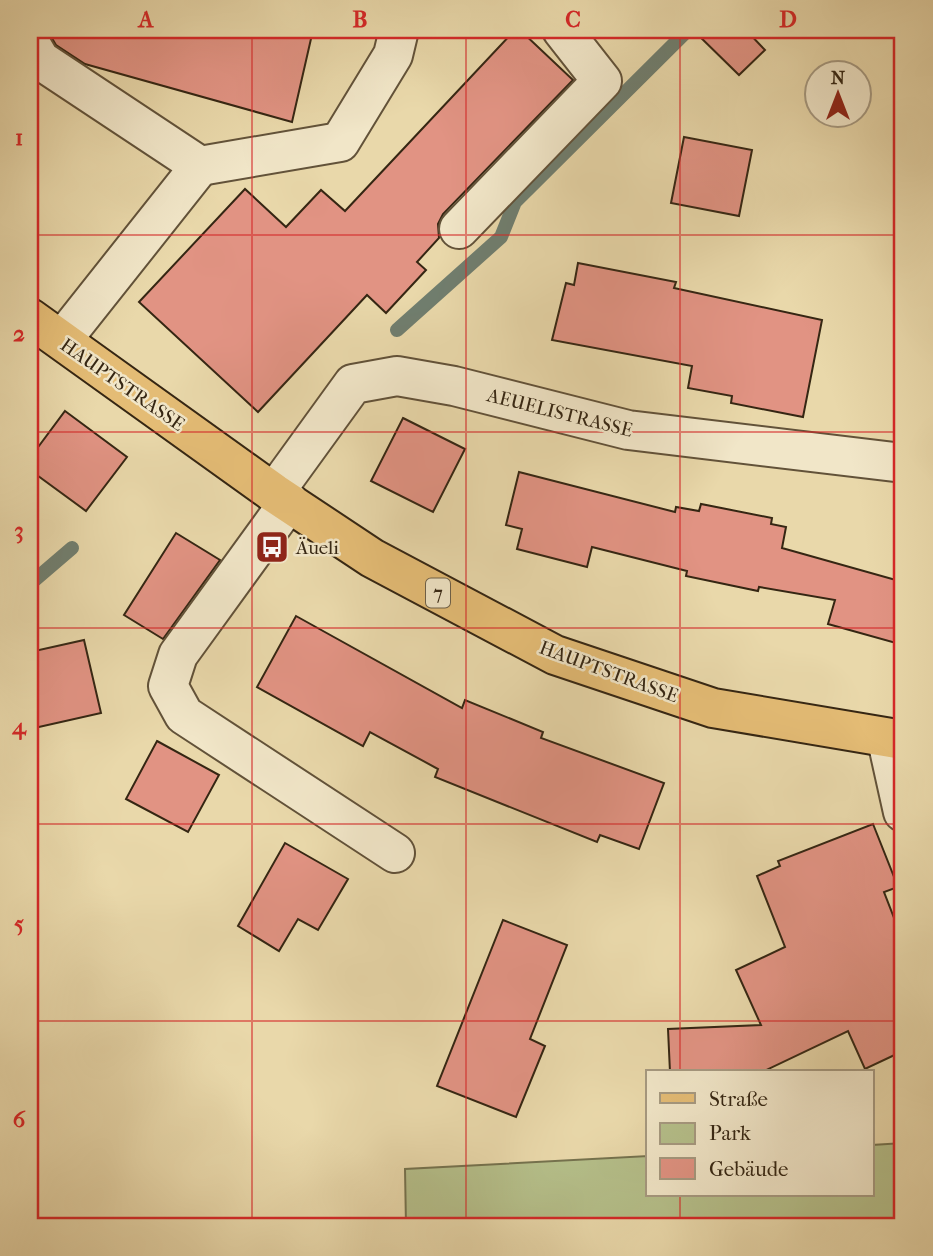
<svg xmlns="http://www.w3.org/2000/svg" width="933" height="1256" font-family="'IM FELL French Canon',serif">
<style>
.green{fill:#b5bf8a;stroke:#75724e;stroke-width:2}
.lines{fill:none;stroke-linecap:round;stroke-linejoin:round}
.stream{stroke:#707e6f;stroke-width:14}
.building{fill:#e19383;stroke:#352613;stroke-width:2}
.minor-casing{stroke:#625239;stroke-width:42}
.major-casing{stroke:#352613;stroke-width:42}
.minor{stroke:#f1e6c8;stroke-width:38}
.major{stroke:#e4bc75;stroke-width:38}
.grid{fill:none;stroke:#d62828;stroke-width:2;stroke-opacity:0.55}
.labels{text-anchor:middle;stroke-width:5;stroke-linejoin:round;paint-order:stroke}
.shield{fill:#f1e6c8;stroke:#6d6049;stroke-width:2}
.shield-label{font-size:18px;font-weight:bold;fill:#352613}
.street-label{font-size:19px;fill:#352613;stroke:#f1e6c8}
.poi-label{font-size:19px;fill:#352613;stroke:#f1e6c8;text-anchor:start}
.neatline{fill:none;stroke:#d62828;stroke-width:2.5}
.grid-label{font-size:23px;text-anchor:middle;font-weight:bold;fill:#d62828}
</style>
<rect width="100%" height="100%" fill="#e9d8aa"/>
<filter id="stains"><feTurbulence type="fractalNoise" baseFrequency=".00286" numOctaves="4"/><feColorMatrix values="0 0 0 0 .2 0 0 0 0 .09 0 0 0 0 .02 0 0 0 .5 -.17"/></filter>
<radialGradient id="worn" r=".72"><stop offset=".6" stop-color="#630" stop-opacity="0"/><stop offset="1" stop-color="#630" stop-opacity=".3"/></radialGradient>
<!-- green -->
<path class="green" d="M903 1143V1226H406L405 1169 648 1156V1195H872V1145Z"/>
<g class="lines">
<!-- stream -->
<g class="stream">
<path d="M397 330 501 237 515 202 688 30"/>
<path d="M30 584 72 548"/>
</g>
</g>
<!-- building -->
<g class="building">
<path d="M47 30H313L292 122 85 64 56 45Z"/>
<path d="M515 30H520L573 80 443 214 438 224 439 238 417 262 426 270 386 313 367 295 258 412 139 302 245 189 286 227 321 190 345 211Z"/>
<path d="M693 30H746L765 50 739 75Z"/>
<path d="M684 137 752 150 739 216 671 203Z"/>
<path d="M578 263 676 282 674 288 822 320 803 417 731 403 732 396 688 388 692 366 552 340 566 283 574 285Z"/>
<path d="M65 411 127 457 86 511 30 470V458Z"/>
<path d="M403 418 465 449 433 512 371 481Z"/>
<path d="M519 472 675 512 676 507 699 511 701 504 772 518 771 524 786 527 782 548 903 582V645L828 624 835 600 759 587 758 591 686 576 687 571 592 547 587 567 517 549 522 529 506 525Z"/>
<path d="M176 533 220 560 163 639 124 615Z"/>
<path d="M296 616 462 708 465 700 543 732 541 738 664 783 639 849 600 835 597 842 435 777 438 769 370 732 363 746 257 687Z"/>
<path d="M84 640 101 713 30 729V652Z"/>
<path d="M157 741 219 775 188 832 126 799Z"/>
<path d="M873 824 898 887 884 892 903 941V1051L865 1069 848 1031 762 1072H670L668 1029 761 1025 736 970 785 947 757 876 780 866 778 861Z"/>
<path d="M285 843 348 879 318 930 298 919 279 951 238 926Z"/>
<path d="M503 920 567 945 530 1039 545 1046 516 1117 437 1086Z"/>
</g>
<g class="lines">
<defs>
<g id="minor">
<path d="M30 43 40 60 200 166 62 340"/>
<path d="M200 166 340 142 393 55 399 30"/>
<path d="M459 229 602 81 562 30"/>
<path d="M274 493 353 384 397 376 454 386 628 430 903 463"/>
<path d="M289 502 178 655 168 686 184 715 395 853"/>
<path d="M887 740 903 812"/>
</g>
<path id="major" d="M30 318 274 493 372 558 555 655 713 708 903 740"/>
</defs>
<!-- minor casing -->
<use href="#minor" class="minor-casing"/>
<!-- major casing -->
<use href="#major" class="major-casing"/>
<!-- minor -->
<use href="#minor" class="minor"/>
<!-- major -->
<use href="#major" class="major"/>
</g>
<!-- grid -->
<path class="grid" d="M252 30V1226M466 30V1226M680 30V1072M30 235H903M30 432H903M30 628H903M30 824H903M30 1021H903M680 1195V1226"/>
<!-- icons -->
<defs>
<symbol id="bus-square" viewBox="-11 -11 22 22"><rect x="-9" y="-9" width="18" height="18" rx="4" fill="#8f2418" stroke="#f1e6c8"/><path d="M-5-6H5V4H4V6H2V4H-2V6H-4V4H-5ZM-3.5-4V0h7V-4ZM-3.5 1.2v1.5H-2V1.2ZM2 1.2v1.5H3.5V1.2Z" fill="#fff"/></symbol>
</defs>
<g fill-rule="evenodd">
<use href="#bus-square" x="253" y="528" width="38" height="38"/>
</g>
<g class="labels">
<!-- shield labels -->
<rect class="shield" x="426" y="578.5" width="24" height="29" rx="5"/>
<g class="shield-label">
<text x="438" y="599">7</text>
</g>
<!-- street labels -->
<g class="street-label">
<text transform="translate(123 384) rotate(35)" y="7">HAUPTSTRASSE</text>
<text transform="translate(560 412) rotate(14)" y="7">AEUELISTRASSE</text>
<text transform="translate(609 671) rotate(20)" y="7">HAUPTSTRASSE</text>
</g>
<!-- poi labels -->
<g class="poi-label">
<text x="296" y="554">Äueli</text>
</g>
</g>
<!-- margin -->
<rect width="933" height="1256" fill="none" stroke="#e9d8aa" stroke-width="77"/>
<!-- legend -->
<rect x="646" y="1070" width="228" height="126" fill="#f1e6c8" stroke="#a69980" stroke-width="2"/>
<rect x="660" y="1093" width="35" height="10" fill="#e4bc75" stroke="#a69980" stroke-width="2"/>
<text x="709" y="1106" font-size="21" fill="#352613">Straße</text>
<rect x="660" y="1123" width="35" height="21" fill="#b5bf8a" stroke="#a69980" stroke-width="2"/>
<text x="709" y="1140" font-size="21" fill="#352613">Park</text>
<rect x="660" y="1158" width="35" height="21" fill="#e19383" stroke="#a69980" stroke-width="2"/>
<text x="709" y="1176" font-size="21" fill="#352613">Gebäude</text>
<!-- north arrow -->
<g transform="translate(838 94)"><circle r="33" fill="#f1e6c8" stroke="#a69980" stroke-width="2"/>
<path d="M0-5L12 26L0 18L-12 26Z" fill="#8f2418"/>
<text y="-10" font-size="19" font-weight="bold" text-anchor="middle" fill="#352613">N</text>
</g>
<rect x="38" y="38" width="856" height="1180" class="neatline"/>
<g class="grid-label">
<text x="146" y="27">A</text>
<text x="360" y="27">B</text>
<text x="573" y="27">C</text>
<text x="788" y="27">D</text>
<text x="19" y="145">1</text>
<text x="19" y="341">2</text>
<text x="19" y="538">3</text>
<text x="19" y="734">4</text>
<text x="19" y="931">5</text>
<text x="19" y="1127">6</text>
</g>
<rect width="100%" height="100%" filter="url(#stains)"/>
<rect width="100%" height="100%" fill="url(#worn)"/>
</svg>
